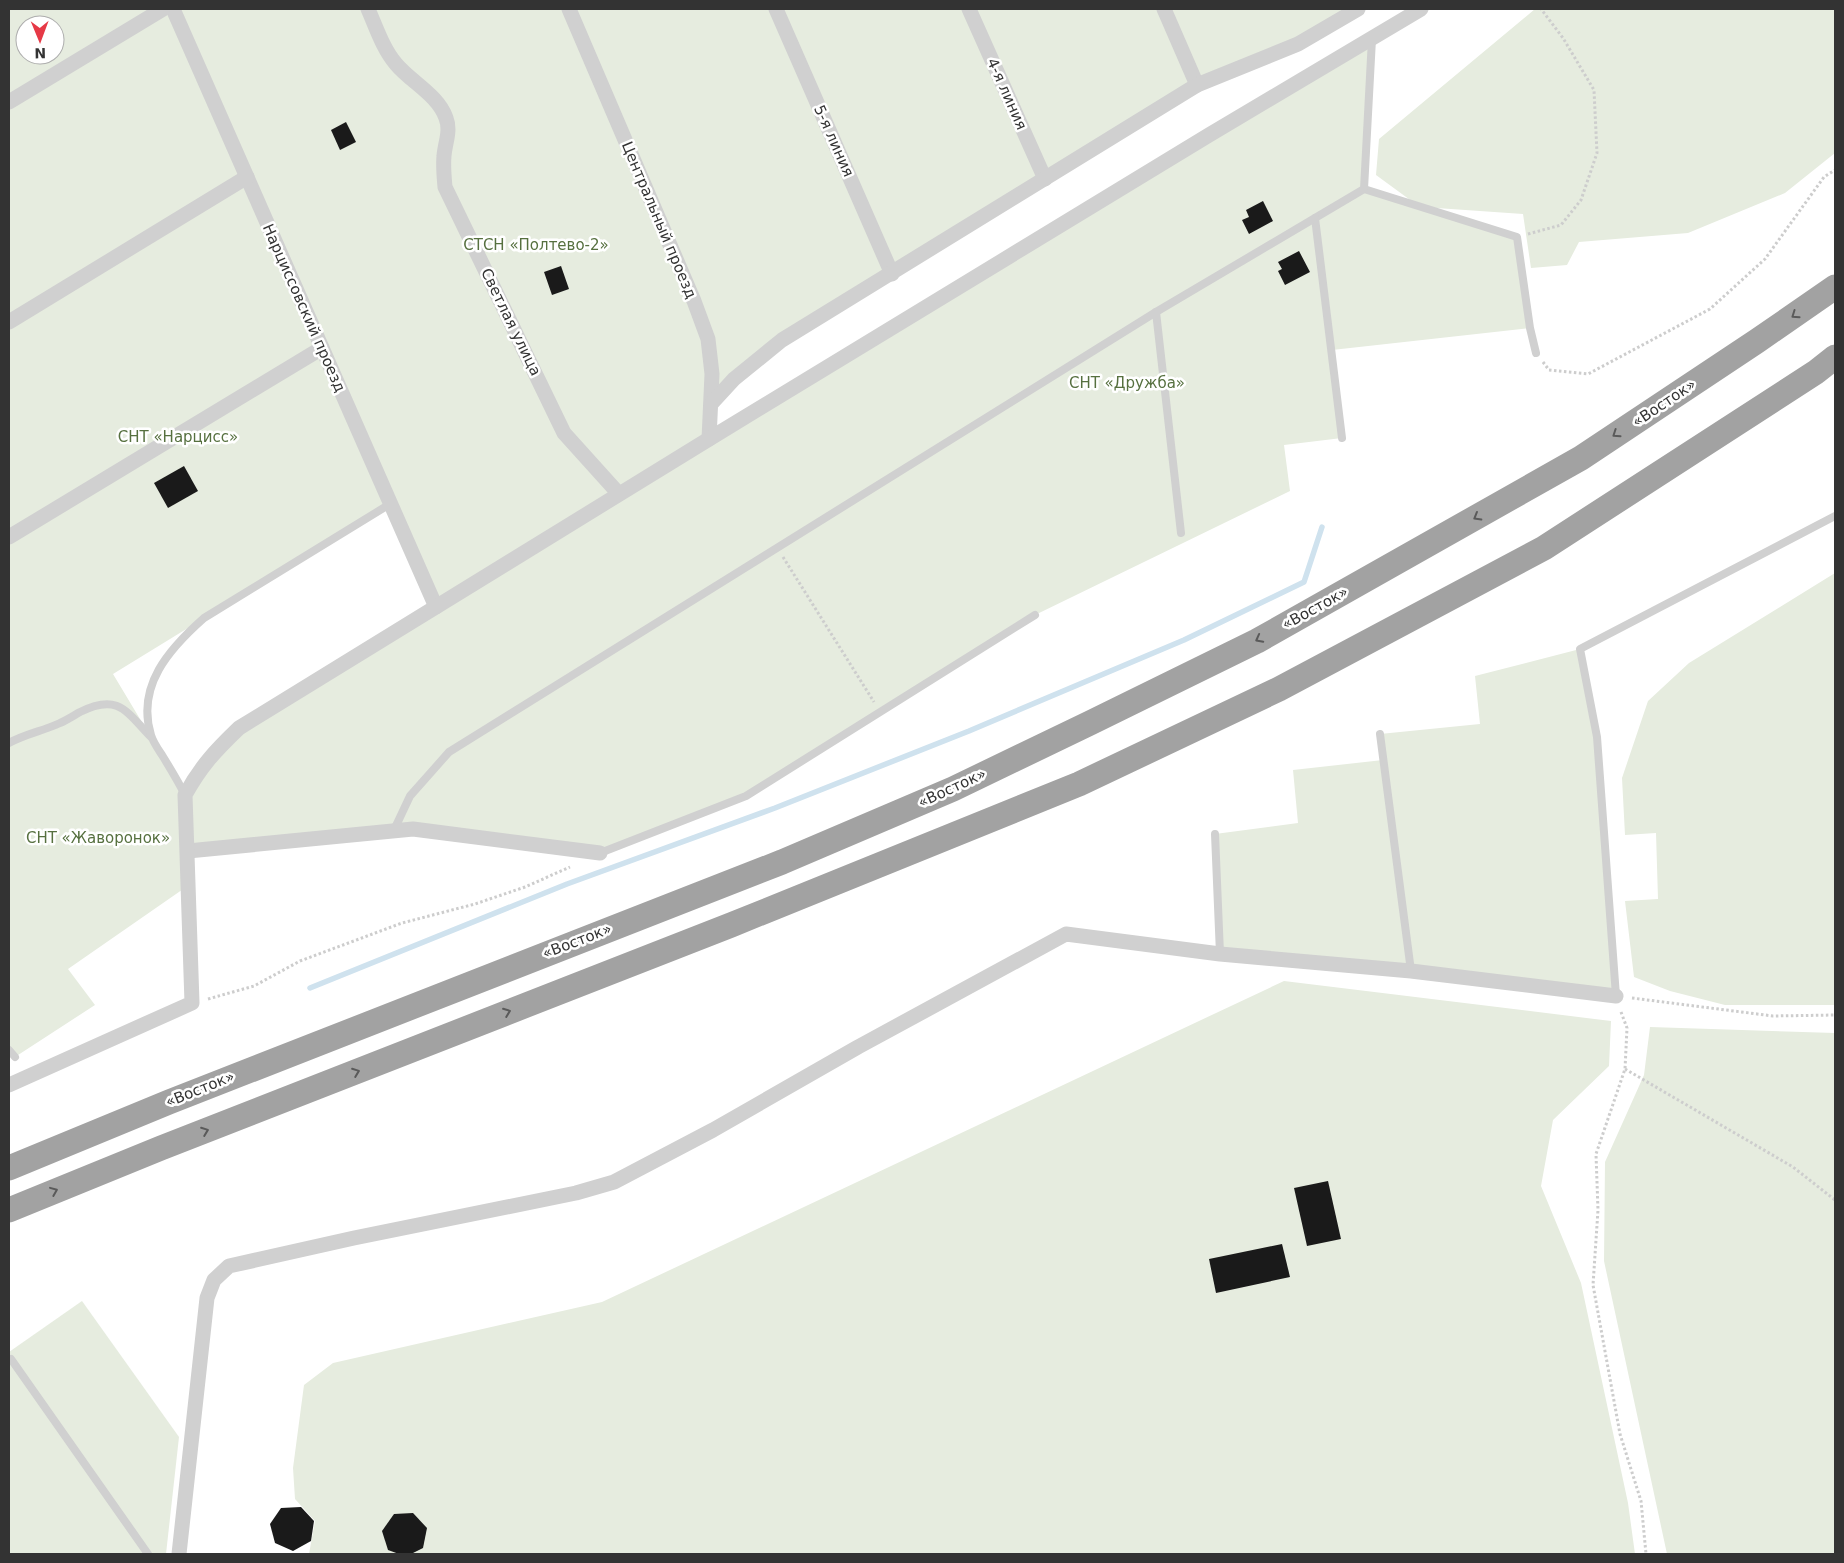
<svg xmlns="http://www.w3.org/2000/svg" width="1844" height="1563" font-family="'DejaVu Sans',sans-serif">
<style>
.green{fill:#e6ecdf;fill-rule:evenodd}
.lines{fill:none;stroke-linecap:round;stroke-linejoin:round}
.stream{stroke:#cfe2ee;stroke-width:5.5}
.building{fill:#1a1a1a}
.path{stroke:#cdcdcd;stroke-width:3;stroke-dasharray:2.5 2.5;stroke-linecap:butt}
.service{stroke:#d0d0d0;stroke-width:8}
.minor{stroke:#d0d0d0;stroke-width:15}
.trunk{stroke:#a2a2a2;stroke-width:25}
.oneway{stroke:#5a5a5a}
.labels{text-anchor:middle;stroke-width:5;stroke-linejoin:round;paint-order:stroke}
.street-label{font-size:15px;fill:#333;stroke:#fff}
.park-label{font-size:15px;fill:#56703f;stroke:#fff}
</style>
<rect width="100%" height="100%" fill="#fff"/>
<!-- green -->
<g class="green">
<path d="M9 9H1358L1197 85 782 340 711 404 709 438 1372 37 1364 189 1417 205 1376 175 1379 139 1535 9H1835V153L1785 193 1688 233 1579 242 1567 265 1531 268 1523 214 1422 207 1517 237 1530 328 1332 350 1342 438 1284 445 1290 491 1035 615 746 796 600 853 413 829 188 850 189 885 68 969 95 1005 15 1057 9 1050ZM25 25H55V55H25ZM390 504 435 607 213 752 185 794 113 674Z"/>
<path d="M1835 573V1005H1725L1670 991 1634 977 1625 901 1658 899 1656 833 1625 835 1622 778 1648 701 1689 663Z"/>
<path d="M1580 649 1597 737 1616 996 1220 954 1215 834 1298 823 1293 770 1383 760 1380 734 1480 724 1475 676Z"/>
<path d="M1284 981 1611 1021 1609 1066 1553 1120 1541 1186 1581 1283 1628 1503 1635 1554H309L315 1521 295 1499 293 1468 304 1385 333 1363 602 1302Z"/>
<path d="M1650 1027 1835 1033V1554H1667L1604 1261 1605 1162 1644 1075Z"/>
<path d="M82 1301 179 1437 166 1554H9V1352Z"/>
</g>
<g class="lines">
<!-- stream -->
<path class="stream" d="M310 988 567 884 775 808 969 731 1184 640 1304 582 1322 527"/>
</g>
<!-- building -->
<g class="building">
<path d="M346 122 356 142 340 150 331 130Z"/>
<path d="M1263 201 1273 221 1249 234 1242 220 1249 217 1246 210Z"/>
<path d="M1299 251 1310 272 1285 285 1278 271 1282 269 1278 262Z"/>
<path d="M561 266 569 289 552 295 544 272Z"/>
<path d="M184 466 198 491 168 508 154 483Z"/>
<path d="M1328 1181 1341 1239 1307 1246 1294 1188Z"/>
<path d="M1282 1244 1290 1277 1216 1293 1209 1259Z"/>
<path d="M301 1507 314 1521 311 1541 293 1551 275 1543 270 1524 281 1508Z"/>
<path d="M413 1513 427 1528 423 1548 411 1554H399L388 1550 382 1531 394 1514Z"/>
</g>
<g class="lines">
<!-- path -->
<g class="path">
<path d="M1528 234 1561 225 1581 200 1597 153 1594 90 1563 38 1541 9"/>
<path d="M1543 362 1549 370 1588 374 1710 309 1765 259 1824 177 1835 170"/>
<path d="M783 557 874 702"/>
<path d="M1632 998 1773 1016 1835 1015"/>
<path d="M208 999 254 986 300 961 402 923 475 904 525 887 570 867"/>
<path d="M1621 1012 1627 1028 1625 1069 1596 1154 1598 1210 1593 1285 1620 1434 1641 1501 1646 1554"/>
<path d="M1625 1069 1793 1167 1835 1200"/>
</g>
<!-- service -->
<g class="service">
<path d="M1364 189 1517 237 1530 328 1536 353"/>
<path d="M1156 312 1181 533"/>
<path d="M1342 438 1315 218 1364 189 1372 39"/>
<path d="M1380 734 1411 971"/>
<path d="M9 743C25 734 43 731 60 723 67 720 73 716 80 712 118 693 126 711 151 737"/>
<path d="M185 795C178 781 170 768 162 755 158 749 153 742 151 735 136 686 169 649 204 618L390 504"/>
<path d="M394 830 410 796 449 752 1156 312 1315 218"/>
<path d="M1215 834 1220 954"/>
<path d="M600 853 746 796 1035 615"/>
<path d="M1616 996 1597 737 1580 649 1835 516"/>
<path d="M9 1050 15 1057"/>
<path d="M11 1359 148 1554"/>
</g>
<!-- minor -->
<g class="minor">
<path d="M173 9 436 607"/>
<path d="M368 9C376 27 383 49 396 64 411 82 438 95 446 118 451 131 445 143 444 156 443 166 444 176 445 187L564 433 619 494"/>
<path d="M569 9 694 301 708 339 712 374 709 439"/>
<path d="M776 9 892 274"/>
<path d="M969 9 1045 179"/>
<path d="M1164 9 1197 85"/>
<path d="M9 102 163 9"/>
<path d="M9 322 247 177"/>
<path d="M711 404 734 379 782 340 1197 85 1298 44 1358 9"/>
<path d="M9 537 322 348"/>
<path d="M188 851 413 829 600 853"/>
<path d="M9 1085 192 1003 185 795C201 766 215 751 239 728L709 439 1209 135 1421 9"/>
<path d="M179 1554 207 1298 214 1280 229 1266 354 1238 576 1193 614 1182 713 1130 858 1047 1066 934 1220 954 1411 971 1616 996"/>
</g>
<!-- trunk -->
<g class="trunk">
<path d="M9 1168 169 1102 782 862 953 789 1090 723 1257 641 1581 458 1757 341 1835 287"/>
<path d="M9 1210 161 1148 731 925 1079 784 1279 689 1544 548 1816 372 1835 357"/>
</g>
</g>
<!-- one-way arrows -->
<defs><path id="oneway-chevron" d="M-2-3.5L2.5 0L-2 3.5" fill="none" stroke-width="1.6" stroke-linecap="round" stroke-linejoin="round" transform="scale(1.25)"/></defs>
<g class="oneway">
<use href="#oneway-chevron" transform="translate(1795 315) rotate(145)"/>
<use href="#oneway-chevron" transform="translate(1616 434) rotate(146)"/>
<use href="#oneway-chevron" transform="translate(1477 517) rotate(150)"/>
<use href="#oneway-chevron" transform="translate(1259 639) rotate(152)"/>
<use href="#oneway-chevron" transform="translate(507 1012) rotate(-21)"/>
<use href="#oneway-chevron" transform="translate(356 1072) rotate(-21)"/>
<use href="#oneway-chevron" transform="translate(205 1131) rotate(-21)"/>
<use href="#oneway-chevron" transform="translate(54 1191) rotate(-22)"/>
</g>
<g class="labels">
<!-- street labels -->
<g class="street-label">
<text transform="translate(1007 94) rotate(66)" y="5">4-я линия</text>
<text transform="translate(834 141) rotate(66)" y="5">5-я линия</text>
<text transform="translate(659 220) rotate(67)" y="5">Центральный проезд</text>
<text transform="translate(304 308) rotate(66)" y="5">Нарциссовский проезд</text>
<text transform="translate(511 322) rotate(64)" y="5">Светлая улица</text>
<text transform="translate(1664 403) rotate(-34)" y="5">«Восток»</text>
<text transform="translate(1315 608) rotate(-29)" y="5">«Восток»</text>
<text transform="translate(952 788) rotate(-25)" y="5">«Восток»</text>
<text transform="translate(577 941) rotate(-21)" y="5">«Восток»</text>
<text transform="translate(200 1089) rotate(-22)" y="5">«Восток»</text>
</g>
<!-- park labels -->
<g class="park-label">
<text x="536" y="250">СТСН «Полтево-2»</text>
<text x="1127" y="388">СНТ «Дружба»</text>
<text x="178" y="442">СНТ «Нарцисс»</text>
<text x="98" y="843">СНТ «Жаворонок»</text>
</g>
</g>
<!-- border -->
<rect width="1844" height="1563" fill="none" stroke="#333333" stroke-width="20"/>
<!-- north arrow -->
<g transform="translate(40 40) rotate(179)"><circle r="24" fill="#ffffff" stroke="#adadad"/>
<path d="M0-4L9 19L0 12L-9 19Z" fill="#e63946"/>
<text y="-8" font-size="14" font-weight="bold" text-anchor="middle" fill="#333333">N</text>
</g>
</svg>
